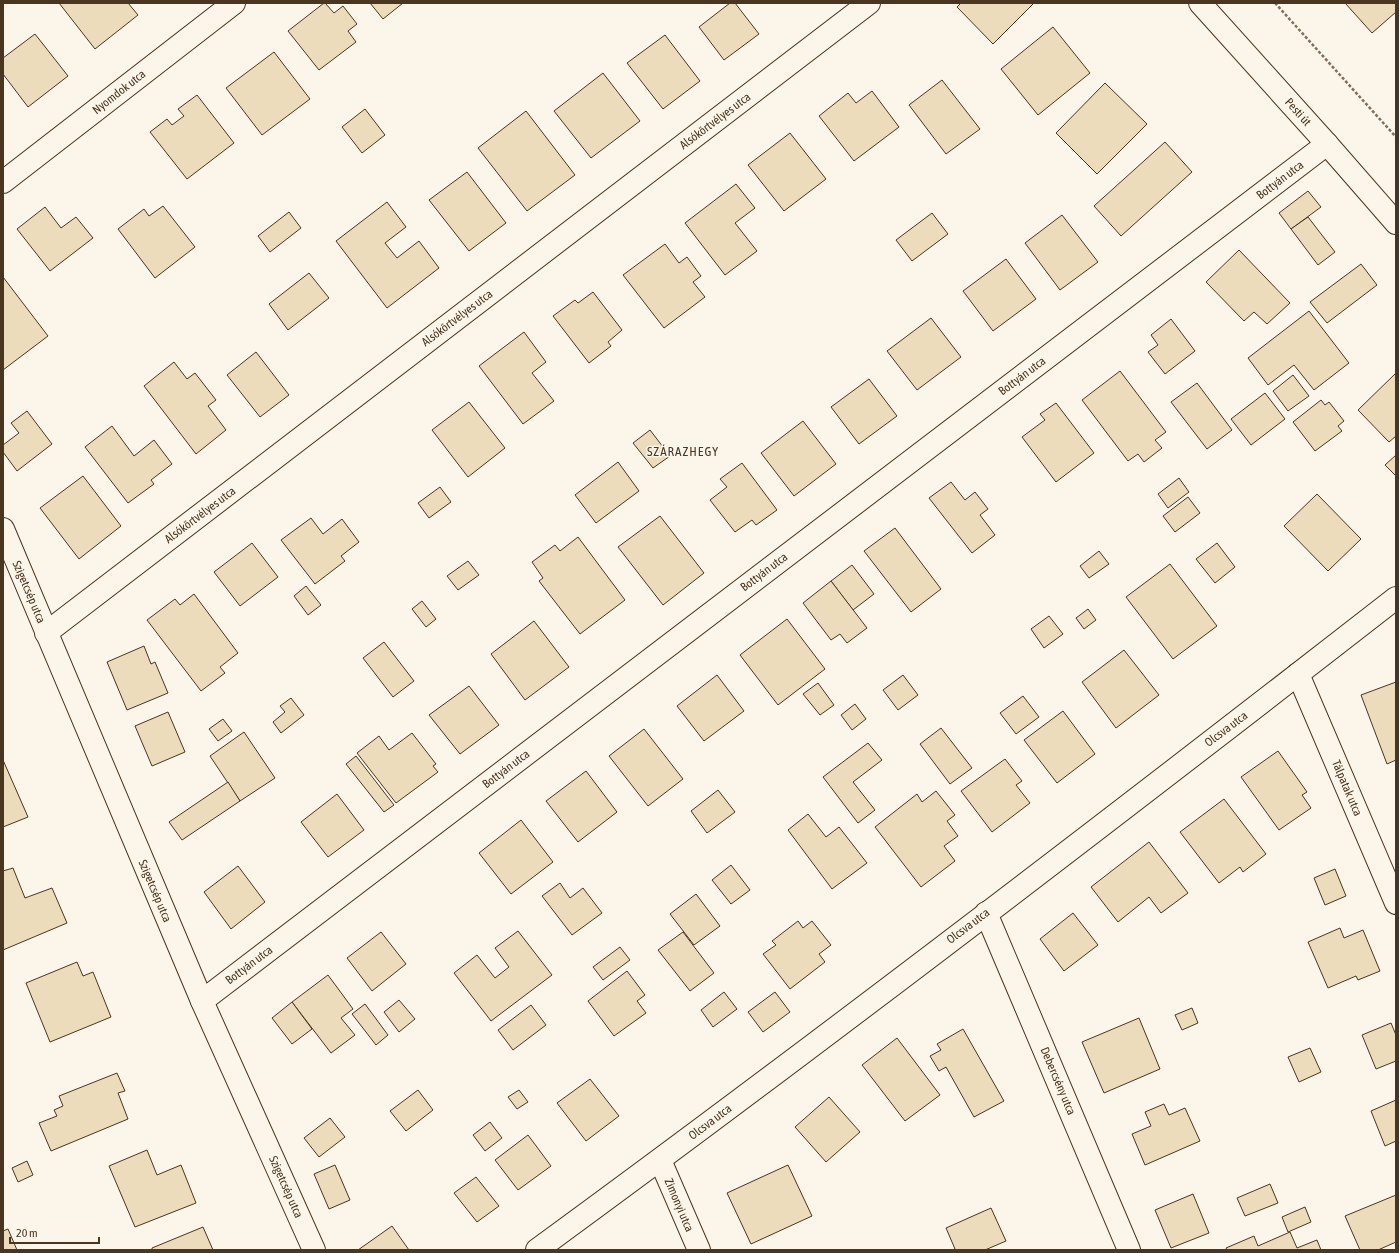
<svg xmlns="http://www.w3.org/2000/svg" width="1399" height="1253" font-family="'Asap Condensed',sans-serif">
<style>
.building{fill:#ecdcbc;stroke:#4a3520}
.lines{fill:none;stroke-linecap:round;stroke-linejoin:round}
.street-casing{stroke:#4a3520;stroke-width:24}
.primary-casing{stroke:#4a3520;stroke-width:24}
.path{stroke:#7f6f5c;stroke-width:2.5;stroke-dasharray:3 2;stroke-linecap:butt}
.street{stroke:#fbf6e9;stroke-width:22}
.primary{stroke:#fbf6e9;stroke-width:22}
.labels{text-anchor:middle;stroke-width:3;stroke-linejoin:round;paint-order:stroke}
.street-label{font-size:12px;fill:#4a3520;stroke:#fbf6e9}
.neighbourhood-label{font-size:13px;letter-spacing:1px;fill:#4a3520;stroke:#fbf6e9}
</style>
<rect width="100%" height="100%" fill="#fbf6e9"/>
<!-- building -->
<g class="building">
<path d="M59 3H128L138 15 95 49Z"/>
<path d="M324 3H325L334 13 343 6 357 24 348 31 356 42 319 70 288 31Z"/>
<path d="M370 3H403L383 19Z"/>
<path d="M730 3H735L759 34 724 60 699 27Z"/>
<path d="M961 3H1034L993 44 957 7Z"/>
<path d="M1345 3H1396V12L1372 33Z"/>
<path d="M1053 27 1090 73 1038 115 1001 69Z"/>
<path d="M35 34 68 76 28 107 3 74V58Z"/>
<path d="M665 35 700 81 663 109 627 63Z"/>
<path d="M274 52 310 99 262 135 226 88Z"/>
<path d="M603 73 640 121 591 158 554 111Z"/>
<path d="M942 80 980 129 946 154 909 105Z"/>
<path d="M1105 83 1147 124 1097 174 1056 133Z"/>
<path d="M872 91 899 127 854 161 819 116 848 93 856 103Z"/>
<path d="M197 95 234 143 187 179 150 132 167 119 172 125 184 116 178 109Z"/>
<path d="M365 109 385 135 362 153 342 127Z"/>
<path d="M526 111 575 175 527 211 478 148Z"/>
<path d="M790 133 826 179 784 211 748 165Z"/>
<path d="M1165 142 1192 172 1121 236 1094 206Z"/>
<path d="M467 172 506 223 469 251 429 200Z"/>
<path d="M736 184 755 208 735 223 757 251 725 275 685 223Z"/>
<path d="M1308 191 1321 207 1291 229 1279 213Z"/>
<path d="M387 202 406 227 385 243 397 258 419 241 439 268 387 308 336 241Z"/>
<path d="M163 206 195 247 155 278 118 229 144 209 149 216Z"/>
<path d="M45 207 61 228 76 217 93 238 50 271 17 229Z"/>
<path d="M289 212 301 228 270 252 258 236Z"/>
<path d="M932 213 948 234 912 261 896 240Z"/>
<path d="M1062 215 1098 262 1060 290 1025 243Z"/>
<path d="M1308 217 1335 252 1318 265 1291 229Z"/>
<path d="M665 244 679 263 687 257 701 276 693 282 705 297 664 328 623 275Z"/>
<path d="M1239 250 1290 303 1267 324 1254 312 1244 321 1206 282Z"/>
<path d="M1006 259 1036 299 993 331 963 291Z"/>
<path d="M1361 264 1377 285 1327 323 1310 302Z"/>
<path d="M309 273 329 298 288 330 269 304Z"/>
<path d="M3 277 48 336 3 370Z"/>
<path d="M593 292 622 330 608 342 611 346 589 363 553 316 575 300 578 303Z"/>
<path d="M1309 311 1349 363 1314 390 1294 365 1268 385 1248 358Z"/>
<path d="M931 318 961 357 917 390 887 351Z"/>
<path d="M1171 319 1195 351 1165 374 1148 352 1158 345 1151 335Z"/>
<path d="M524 332 546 362 532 373 554 401 523 424 479 366Z"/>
<path d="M256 352 289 395 260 417 227 375Z"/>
<path d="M174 362 187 379 195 373 216 400 208 406 226 430 196 454 144 386Z"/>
<path d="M1120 371 1166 432 1155 440 1162 448 1144 462 1138 454 1128 461 1082 400Z"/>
<path d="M1396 373V436L1389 442 1358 410Z"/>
<path d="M1293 375 1309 396 1288 411 1273 391Z"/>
<path d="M869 379 897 416 859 444 831 407Z"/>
<path d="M1197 383 1232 430 1207 449 1171 402Z"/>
<path d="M1265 393 1285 419 1251 445 1231 419Z"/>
<path d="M1321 400 1325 405 1329 402 1344 421 1338 426 1342 431 1315 451 1293 422Z"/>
<path d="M469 402 505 448 468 477 432 430Z"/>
<path d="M1056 403 1094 453 1056 482 1022 437 1045 420 1040 414Z"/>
<path d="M27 411 52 444 17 471 3 452V445L19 433 11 423Z"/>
<path d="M803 421 836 464 794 496 761 453Z"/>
<path d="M112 426 134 456 154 440 172 464 151 480 154 484 128 503 85 447Z"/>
<path d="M650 430 670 456 653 468 633 443Z"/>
<path d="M1396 455V476L1385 465Z"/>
<path d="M618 462 639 491 596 523 575 495Z"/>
<path d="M742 463 777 510 756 525 752 520 735 532 710 500 727 487 720 479Z"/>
<path d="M83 476 121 526 79 559 40 508Z"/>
<path d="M1179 478 1189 492 1168 508 1158 494Z"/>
<path d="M951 482 965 500 975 492 988 509 980 515 995 535 972 553 929 498Z"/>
<path d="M440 487 451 502 429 518 418 503Z"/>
<path d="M1317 494 1361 539 1328 571 1284 526Z"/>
<path d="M1188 497 1200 513 1175 532 1163 516Z"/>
<path d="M660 516 704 573 663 605 618 547Z"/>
<path d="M311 518 323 534 342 519 359 542 341 556 345 561 315 584 281 540Z"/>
<path d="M895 528 941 589 911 612 864 551Z"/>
<path d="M578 537 625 600 580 634 539 581 543 578 532 562 555 545 560 551Z"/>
<path d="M252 543 278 577 240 606 214 572Z"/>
<path d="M1217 543 1235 567 1215 583 1196 559Z"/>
<path d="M1099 551 1109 564 1089 578 1080 566Z"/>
<path d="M468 561 479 575 458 590 447 576Z"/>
<path d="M1170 564 1217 626 1173 659 1126 597Z"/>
<path d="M852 565 874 594 853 610 831 581Z"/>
<path d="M831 581 867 628 847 643 840 634 831 640 803 603Z"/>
<path d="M306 586 321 605 308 615 294 596Z"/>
<path d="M194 594 238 653 220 667 225 673 201 691 147 620 175 599 180 605Z"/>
<path d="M422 601 436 619 426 627 412 609Z"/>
<path d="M1088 609 1096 620 1084 629 1076 618Z"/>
<path d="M1049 616 1063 634 1044 648 1031 629Z"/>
<path d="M787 619 825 669 778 705 740 655Z"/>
<path d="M534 621 569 667 525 700 491 654Z"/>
<path d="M384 642 414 681 393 697 363 658Z"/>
<path d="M144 646 151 664 155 662 168 693 127 710 107 662Z"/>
<path d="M1124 650 1159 695 1116 728 1082 682Z"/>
<path d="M717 675 744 711 704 741 677 706Z"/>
<path d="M903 675 918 695 898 710 883 690Z"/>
<path d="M1396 682V760L1387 764 1361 695Z"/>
<path d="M818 683 834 705 820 715 803 694Z"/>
<path d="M469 686 499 725 460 754 429 715Z"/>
<path d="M1023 696 1039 717 1016 734 1000 713Z"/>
<path d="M291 698 304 715 281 733 273 722 285 712 280 706Z"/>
<path d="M855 704 866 719 852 730 841 715Z"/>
<path d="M1063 711 1095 754 1057 783 1024 740Z"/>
<path d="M168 712 185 752 152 766 135 726Z"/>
<path d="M223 719 232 731 218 741 209 729Z"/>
<path d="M941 728 972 768 950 784 920 744Z"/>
<path d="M644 729 683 779 648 806 609 756Z"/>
<path d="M244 732 275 778 240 801 210 756Z"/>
<path d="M412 733 436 764 433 766 438 772 396 803 357 753 379 736 389 750Z"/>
<path d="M868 743 882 760 853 782 875 810 858 823 823 777Z"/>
<path d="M1278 751 1307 792 1302 795 1311 808 1279 830 1241 777Z"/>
<path d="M356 756 394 805 384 812 346 764Z"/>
<path d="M1005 759 1022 781 1016 785 1030 803 992 832 961 791Z"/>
<path d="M3 760 28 817 3 827Z"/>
<path d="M586 771 617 812 578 842 546 801Z"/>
<path d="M228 782 240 801 182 840 169 822Z"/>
<path d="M718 790 735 812 707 833 691 811Z"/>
<path d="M936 791 955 815 947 821 958 836 944 846 955 861 921 887 875 827 917 794 922 802Z"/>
<path d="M337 794 364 830 328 857 301 822Z"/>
<path d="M1224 799 1266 854 1243 872 1240 867 1219 883 1180 832Z"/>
<path d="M808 814 826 837 839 827 867 863 832 889 788 830Z"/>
<path d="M521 820 553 862 511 894 479 853Z"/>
<path d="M1149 842 1188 893 1161 913 1149 897 1118 922 1091 887Z"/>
<path d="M731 865 750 890 731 904 712 880Z"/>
<path d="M238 866 265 902 231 929 204 892Z"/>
<path d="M13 868 25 898 52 888 67 923 3 950V871Z"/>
<path d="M1335 869 1346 896 1325 905 1314 878Z"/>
<path d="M560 883 570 898 583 888 602 913 572 935 542 896Z"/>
<path d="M696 894 720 926 694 945 670 914Z"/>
<path d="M1073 913 1098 945 1064 971 1040 939Z"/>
<path d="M798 921 803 928 812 921 831 945 819 954 825 962 790 989 763 954 776 945 772 941Z"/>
<path d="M1340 928 1344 938 1363 930 1380 971 1358 980 1356 976 1328 988 1308 942Z"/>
<path d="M518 931 552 975 491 1021 454 973 477 955 495 978 509 967 495 948Z"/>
<path d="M381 932 406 964 372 991 347 958Z"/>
<path d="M683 932 714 973 690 991 658 950Z"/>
<path d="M620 947 630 960 603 980 593 967Z"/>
<path d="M77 962 83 976 93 972 111 1017 50 1042 26 983Z"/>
<path d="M627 971 645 995 637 1001 646 1013 614 1036 588 1001Z"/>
<path d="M328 975 353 1009 341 1018 355 1035 331 1053 292 1002Z"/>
<path d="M724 992 737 1009 713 1027 701 1010Z"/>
<path d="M775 992 790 1012 763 1032 748 1012Z"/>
<path d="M399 1000 415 1019 399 1032 384 1012Z"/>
<path d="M292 1002 312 1029 292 1044 272 1018Z"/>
<path d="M365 1004 388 1035 376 1045 352 1014Z"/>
<path d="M531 1005 546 1025 513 1050 498 1030Z"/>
<path d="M1192 1008 1198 1023 1182 1030 1175 1015Z"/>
<path d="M1139 1018 1160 1069 1104 1093 1082 1042Z"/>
<path d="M1391 1023 1396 1035V1061L1376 1069 1362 1035Z"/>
<path d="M963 1029 1004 1101 974 1117 946 1067 939 1071 930 1056 941 1050 937 1044Z"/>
<path d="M897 1038 940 1095 905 1121 862 1065Z"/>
<path d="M1310 1048 1321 1072 1299 1082 1288 1057Z"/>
<path d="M117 1073 125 1091 118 1093 128 1119 51 1151 39 1123 57 1116 54 1110 63 1106 59 1096Z"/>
<path d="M590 1079 619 1116 586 1141 557 1103Z"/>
<path d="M418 1090 433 1110 406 1131 390 1111Z"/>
<path d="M519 1090 528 1102 517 1109 508 1097Z"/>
<path d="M829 1097 860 1132 826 1162 795 1127Z"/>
<path d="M1396 1100V1141L1385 1146 1371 1111Z"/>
<path d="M1164 1104 1169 1115 1185 1108 1200 1141 1145 1165 1132 1134 1151 1126 1145 1112Z"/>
<path d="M330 1118 345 1137 319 1157 304 1138Z"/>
<path d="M490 1122 502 1138 485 1151 473 1135Z"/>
<path d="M528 1135 551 1166 518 1190 495 1160Z"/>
<path d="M147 1150 157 1175 181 1165 196 1203 135 1227 109 1166Z"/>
<path d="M27 1161 33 1175 18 1182 12 1168Z"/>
<path d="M335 1165 350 1200 329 1209 314 1174Z"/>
<path d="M788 1165 812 1216 751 1244 727 1193Z"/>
<path d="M476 1177 499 1206 477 1222 454 1193Z"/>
<path d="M1270 1184 1278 1203 1245 1216 1237 1198Z"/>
<path d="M1193 1194 1209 1233 1171 1248 1155 1210Z"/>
<path d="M1396 1195V1242L1378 1250H1360L1345 1216Z"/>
<path d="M1305 1207 1311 1222 1288 1232 1282 1217Z"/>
<path d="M991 1208 1006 1241 985 1250H952L955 1249 946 1228Z"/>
<path d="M392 1226 409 1250H358Z"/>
<path d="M203 1227 213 1250H152V1248Z"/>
<path d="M8 1229 17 1250H3V1231Z"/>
<path d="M1290 1232 1297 1248 1317 1240 1321 1250H1227L1226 1248 1254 1236 1258 1246Z"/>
</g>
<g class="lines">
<defs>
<g id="street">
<path d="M3 182 234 3"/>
<path d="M3 529 202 1001 314 1250"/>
<path d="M46 633 869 3"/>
<path d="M1298 674 1396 903"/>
<path d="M986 913 1129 1250"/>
<path d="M202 1001 1327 144"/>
<path d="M660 1160 699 1250"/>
<path d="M537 1250C827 1038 1112 819 1396 598"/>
</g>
<path id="primary" d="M1200 3 1327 144 1396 223"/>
</defs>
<!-- street casing -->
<use href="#street" class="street-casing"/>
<!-- primary casing -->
<use href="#primary" class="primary-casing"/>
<!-- path -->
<path class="path" d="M1275 3 1396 137"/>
<!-- street -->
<use href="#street" class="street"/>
<!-- primary -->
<use href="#primary" class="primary"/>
</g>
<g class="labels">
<!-- street labels -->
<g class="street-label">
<text transform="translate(119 92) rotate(-38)" y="4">Nyomdok utca</text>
<text transform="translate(1298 112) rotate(48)" y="4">Pesti út</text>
<text transform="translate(715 121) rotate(-37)" y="4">Alsókörtvélyes utca</text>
<text transform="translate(1280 180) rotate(-37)" y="4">Bottyán utca</text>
<text transform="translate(457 318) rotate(-37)" y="4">Alsókörtvélyes utca</text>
<text transform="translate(1022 376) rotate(-37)" y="4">Bottyán utca</text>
<text transform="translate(200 515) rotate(-37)" y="4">Alsókörtvélyes utca</text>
<text transform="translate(764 572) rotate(-37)" y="4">Bottyán utca</text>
<text transform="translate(29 592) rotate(67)" y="4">Szigetcsép utca</text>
<text transform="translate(1226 729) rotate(-37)" y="4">Olcsva utca</text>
<text transform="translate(506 769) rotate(-37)" y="4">Bottyán utca</text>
<text transform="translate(1347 788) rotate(67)" y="4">Tálpatak utca</text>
<text transform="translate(155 891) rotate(67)" y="4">Szigetcsép utca</text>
<text transform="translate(968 926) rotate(-37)" y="4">Olcsva utca</text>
<text transform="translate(249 965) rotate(-37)" y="4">Bottyán utca</text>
<text transform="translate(1058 1081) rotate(67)" y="4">Debercsény utca</text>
<text transform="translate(710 1122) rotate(-37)" y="4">Olcsva utca</text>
<text transform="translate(286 1187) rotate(66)" y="4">Szigetcsép utca</text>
<text transform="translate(679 1205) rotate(67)" y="4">Zimonyi utca</text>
</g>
<!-- neighbourhood labels -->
<g class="neighbourhood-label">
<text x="683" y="456">SZÁRAZHEGY</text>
</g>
</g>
<!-- border -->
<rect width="1399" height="1253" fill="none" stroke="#4a3520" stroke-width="8"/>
<!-- scale -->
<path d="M10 1237v6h89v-6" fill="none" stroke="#4a3520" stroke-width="2"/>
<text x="16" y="1237" font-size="12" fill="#4a3520" stroke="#fbf6e9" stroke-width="3" paint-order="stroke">20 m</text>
</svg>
